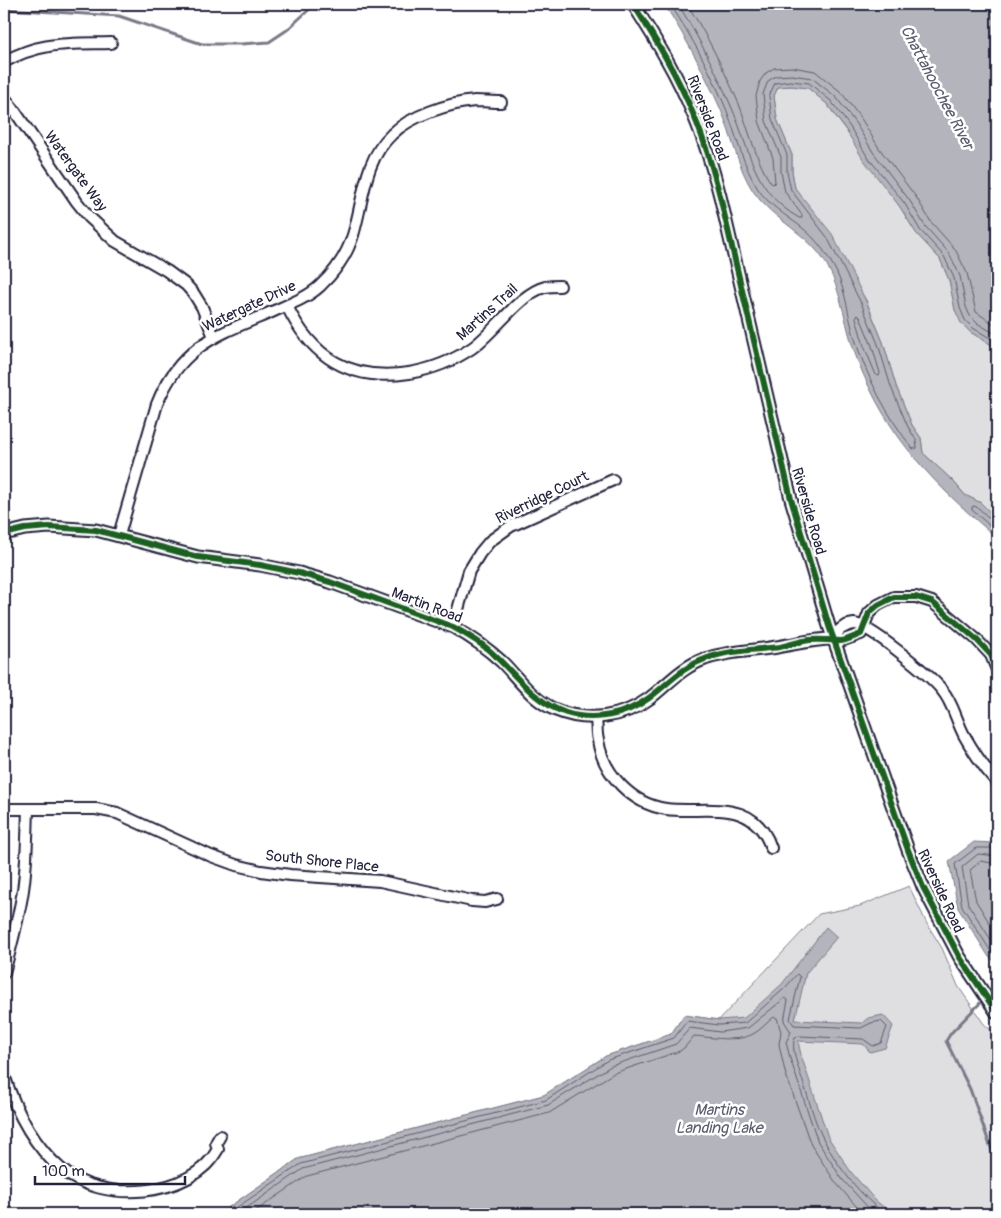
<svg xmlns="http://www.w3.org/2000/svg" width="1001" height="1218" font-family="Pangolin,sans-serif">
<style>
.green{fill:#dfdfe2;stroke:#80808e}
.water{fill:#b4b4bc;stroke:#7a7a88}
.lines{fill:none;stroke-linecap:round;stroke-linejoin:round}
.shore{stroke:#5c5c6f;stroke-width:1}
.stream{stroke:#7a7a88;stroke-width:3}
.minor-casing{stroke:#22223b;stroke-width:14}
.tertiary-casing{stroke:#22223b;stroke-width:15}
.minor{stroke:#fff;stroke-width:10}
.tertiary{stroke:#fff;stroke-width:11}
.cycleway-casing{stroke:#fff;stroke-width:9}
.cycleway{stroke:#1b5e20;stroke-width:6}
.labels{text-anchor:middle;stroke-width:5;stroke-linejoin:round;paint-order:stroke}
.street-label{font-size:15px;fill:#22223b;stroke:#fff}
.water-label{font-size:16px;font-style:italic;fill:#5c5c6f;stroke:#fff}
</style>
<rect width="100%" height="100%" fill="#fff"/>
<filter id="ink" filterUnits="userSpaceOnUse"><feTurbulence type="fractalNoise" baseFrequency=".02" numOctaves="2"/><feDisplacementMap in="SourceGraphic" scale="10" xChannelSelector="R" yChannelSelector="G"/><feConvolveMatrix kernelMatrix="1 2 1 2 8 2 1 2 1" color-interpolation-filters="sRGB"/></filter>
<g filter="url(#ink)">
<!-- green -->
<g class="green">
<path d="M791 86 808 88 827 104 900 207 916 233 940 259 949 280 955 310 970 332 997 348V519L981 503 965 495 953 481 923 453 921 438 912 425 896 386 883 342 866 300 795 188 792 171V155L777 119 774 96 778 87Z"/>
<path d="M909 886 927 924 942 948 958 986 984 1024 997 1035V1214H225L229 1207 298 1159 544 1095 606 1056 671 1034 684 1015 719 1020 819 914 860 906Z"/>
</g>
<!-- water -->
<g class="water">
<path d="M664 4H988L997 10V348L970 332 961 323 955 310 949 280 940 259 916 233 900 207 863 159 846 130 827 104 808 88 791 86 778 87 774 96 777 119 792 155V171L795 188 832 234 866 301 883 342 896 386 912 425 921 438 923 453 953 481 965 495 981 503 997 519V538C934 484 888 439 857 359 845 328 843 295 827 265 809 233 773 221 753 191 738 168 732 136 721 110 705 74 686 38 664 4Z"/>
<path d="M974 842 994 843 997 848V963L989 957 958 908 949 861Z"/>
<path d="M826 927 837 937 806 973 795 1020 862 1023 868 1018 883 1015 893 1026 885 1048 870 1052 863 1044 798 1041 801 1055 828 1137 851 1172 875 1200 892 1214H225L229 1207 298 1159 544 1095 606 1056 671 1034 684 1015 719 1020 744 1018 782 984Z"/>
</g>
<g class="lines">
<!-- shore -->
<g class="shore">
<path d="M670 4C692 37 712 74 727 111 736 135 744 168 758 189 769 205 784 214 800 226 816 238 828 255 837 273 846 293 848 315 854 336 866 376 887 416 913 449L917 448 916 440 908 427 891 387 878 344 861 303 827 237 791 190 787 172V155L772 119 769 96 775 83 790 81 809 83 831 101 850 127 867 156 905 204 920 230 944 256 954 278 960 308 965 320 973 328 997 342"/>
<path d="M678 4C698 36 716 71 731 106 751 151 752 191 799 218H802V215L785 192 781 172V157L766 121 763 94 768 81 776 76 792 75 812 78 836 97 856 124 873 152 910 201 925 226 949 253 960 276 966 307 970 316 977 323 997 335"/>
<path d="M687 4C707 35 724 70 739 104 748 127 757 164 771 183L773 184 775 182 773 158 759 121 756 96 760 81 766 73 774 68 792 67 815 71 841 92 862 120 879 148 916 197 931 222 955 249 967 273 976 312 997 326"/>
<path d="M858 315 860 317 872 346 880 373 879 376 876 375 864 346 856 318Z"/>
<path d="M997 522C988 521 983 509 974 506L972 507V510L997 532"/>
<path d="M997 850 990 848H976L955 864 962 906 992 953 997 957"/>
<path d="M997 856 978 854 962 867 968 904 997 949"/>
<path d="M997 864 981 861 970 870 976 901 997 935"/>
<path d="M230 1214 233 1210 301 1164 546 1100 608 1060 674 1038 687 1021 719 1025 745 1023 785 988 797 974 800 977 790 1019 794 1025 861 1028 871 1023 881 1021 887 1027 881 1043 873 1046 863 1039 799 1036 795 1038C790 1047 799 1069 802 1079 809 1098 814 1122 824 1140 838 1168 860 1194 884 1214"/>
<path d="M238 1214 303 1169 548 1105 611 1066 676 1044 690 1028 720 1032 748 1028 785 998 788 1000 784 1021 791 1032 786 1042 790 1058 818 1142 842 1179 874 1214"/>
<path d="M251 1214 307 1176 549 1113 614 1073 680 1051 685 1047 694 1036C711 1037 736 1043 753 1034 761 1030 767 1022 774 1017L777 1018 781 1032 779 1044 785 1072 811 1145 836 1183 863 1214"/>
</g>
<!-- stream -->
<g class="stream">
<path d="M4 9 119 16 202 44H241L269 42 287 30 315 4"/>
<path d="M989 995 997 986"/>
<path d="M984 999 951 1033 946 1041 970 1089 997 1165"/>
</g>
<defs>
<g id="minor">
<path d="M4 62C40 41 71 44 111 43"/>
<path d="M4 97 12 107 77 202 89 217 115 241 167 271 186 285 194 294 202 307 214 337"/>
<path d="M287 306C312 358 351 382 409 373 433 369 453 361 472 348 494 333 520 293 545 287 550 286 556 286 560 286"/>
<path d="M119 535 157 404C181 344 220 334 274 311 290 304 307 298 320 286 335 272 347 255 353 235 364 200 363 161 392 134 410 116 449 103 475 101 483 101 493 102 501 102"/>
<path d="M453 627 469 571 480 553 490 541 511 526 613 480"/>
<path d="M997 670 991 655 976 639 932 602 916 597H894L878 605 869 613 861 634 841 641 833 639C837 631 844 625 854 624 867 623 932 677 942 690 953 703 956 720 964 735 973 751 984 768 997 782"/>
<path d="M596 717C597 725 596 733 598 740 603 774 632 804 666 809 705 814 754 796 771 848"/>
<path d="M4 809H96L117 813 211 856 236 865 261 871 290 875 380 881 472 901 485 902 497 899"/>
<path d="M4 973C11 946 19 918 23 890 27 863 27 836 28 809"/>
<path d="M4 1075C15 1109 33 1145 61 1169 101 1204 192 1198 218 1149L216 1143 220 1136"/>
</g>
<g id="tertiary">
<path d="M633 4C656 40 678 76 694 116 705 142 713 169 720 196L791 499 829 626 908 850 923 887 959 956 997 1013"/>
<path d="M4 534 25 529 49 527 96 530 198 557 260 565 299 573 330 582 453 627C471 637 487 648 502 662 519 679 532 700 556 710 587 723 623 718 650 698 668 684 683 666 705 659 728 651 753 651 777 647 796 644 813 639 833 639"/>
</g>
</defs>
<!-- minor casing -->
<use href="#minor" class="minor-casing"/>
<!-- tertiary casing -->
<use href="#tertiary" class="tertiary-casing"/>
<!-- minor -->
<use href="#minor" class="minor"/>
<!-- tertiary -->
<use href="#tertiary" class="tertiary"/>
<defs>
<g id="cycleway">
<path d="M633 4C656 40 678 76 694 116 705 142 713 169 720 196L791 499 829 626 908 850 923 887 959 956 997 1013"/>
<path d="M4 534 25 529 49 527 96 530 198 557 260 565 299 573 330 582 453 627C466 634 479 641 491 652 516 674 533 702 566 713 594 722 626 715 649 698 668 684 682 667 705 659 728 650 755 650 780 647 790 645 800 641 810 640 820 639 830 640 840 641 847 641 855 636 861 634L869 613 878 605 894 597H916L932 602 976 639 991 655 997 670"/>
</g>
</defs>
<!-- cycleway casing -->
<use href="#cycleway" class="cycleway-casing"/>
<!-- cycleway -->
<use href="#cycleway" class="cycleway"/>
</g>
</g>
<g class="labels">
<!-- street labels -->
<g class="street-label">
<text transform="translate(708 118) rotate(69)" y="5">Riverside Road</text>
<text transform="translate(76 171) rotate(54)" y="5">Watergate Way</text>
<text transform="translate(249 306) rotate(-25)" y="5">Watergate Drive</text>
<text transform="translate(487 312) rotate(-42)" y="5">Martins Trail</text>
<text transform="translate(542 497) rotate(-26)" y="5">Riverridge Court</text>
<text transform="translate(809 511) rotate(74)" y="5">Riverside Road</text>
<text transform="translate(427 605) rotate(21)" y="5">Martin Road</text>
<text transform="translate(322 861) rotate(6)" y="5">South Shore Place</text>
<text transform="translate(941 891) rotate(65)" y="5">Riverside Road</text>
</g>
<!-- water labels -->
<g class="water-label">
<text transform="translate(938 87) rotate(62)" y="6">Chattahoochee River</text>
<text x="719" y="1115">Martins<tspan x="719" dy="18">Landing Lake</tspan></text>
</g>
</g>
<!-- margin -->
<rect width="1001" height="1218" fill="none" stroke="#fff" stroke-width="20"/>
<rect x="10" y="10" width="981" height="1198" fill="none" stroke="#22223b" stroke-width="2" filter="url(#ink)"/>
<!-- scale -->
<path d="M35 1176v8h150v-8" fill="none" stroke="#22223b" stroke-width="2.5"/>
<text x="42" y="1176" font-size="15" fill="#22223b" stroke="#ffffff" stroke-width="4" paint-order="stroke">100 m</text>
</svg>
